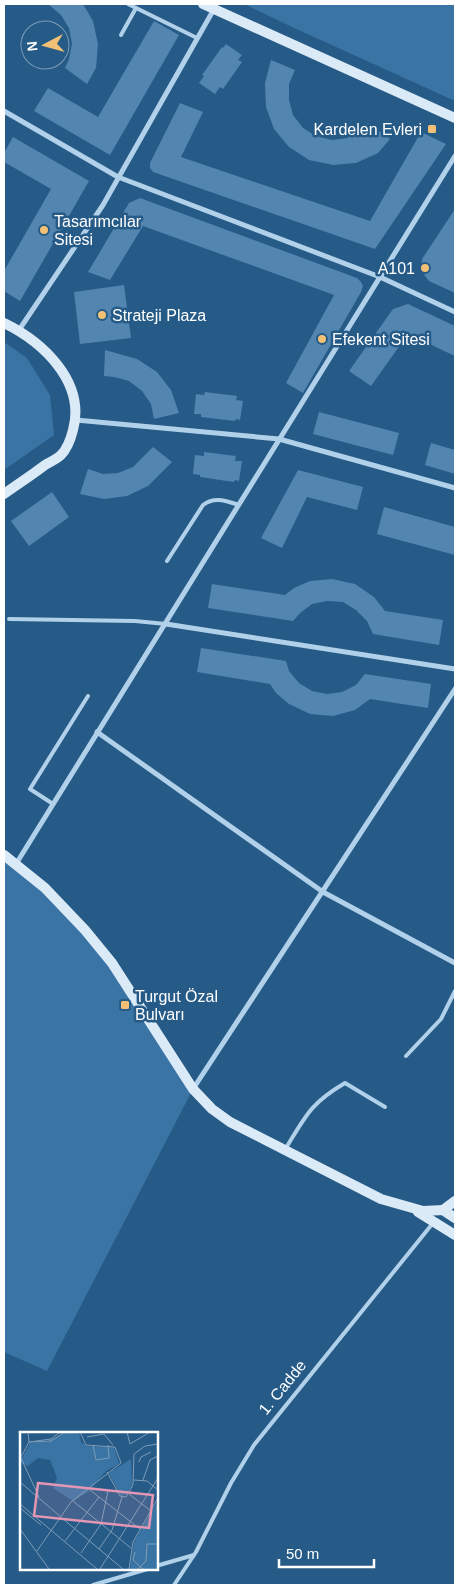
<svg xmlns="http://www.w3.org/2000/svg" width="459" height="1589" font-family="Arial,sans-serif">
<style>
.green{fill:#3a74a4}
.building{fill:#5286b1}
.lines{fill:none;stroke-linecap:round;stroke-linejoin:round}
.lane{stroke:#b1d0e9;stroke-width:4}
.street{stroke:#b1d0e9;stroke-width:5}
.secondary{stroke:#dbeaf7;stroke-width:10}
.poi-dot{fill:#f2c176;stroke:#265a87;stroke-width:2}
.labels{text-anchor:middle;stroke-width:5;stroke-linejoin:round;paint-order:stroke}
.poi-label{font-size:16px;fill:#fff;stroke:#265a87;text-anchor:start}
.street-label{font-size:16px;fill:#fff;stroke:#265a87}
.inset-road{fill:none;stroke:#7d9cb7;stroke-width:1}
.view{fill:#e497b5;fill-opacity:0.15;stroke:#e497b5;stroke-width:2.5}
.inset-edge{fill:none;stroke:#fff;stroke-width:2.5}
</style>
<rect width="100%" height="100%" fill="#265a87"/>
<!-- green -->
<g class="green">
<path d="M244 4H455V101L292 27Z"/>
<path d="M4 342 27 358 50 395 54 435 4 470Z"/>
<path d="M4 856 85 930 193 1089 47 1371 4 1352Z"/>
</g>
<!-- building -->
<g class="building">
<path d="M48 4H83L93 21 98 44 96 68 87 84 65 68 69 59 72 44 69 28 61 15Z"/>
<path d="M154 21 179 35 110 155 34 111 48 88 98 117Z"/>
<path d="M226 44 242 55 238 60 242 62 223 89 220 87 215 94 199 83 204 76 202 75 222 47 223 48Z"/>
<path d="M271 60 295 70 289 84V100L293 115 303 128 316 136 332 140 347 138 361 130 368 123 390 139 378 153 356 163 333 165 309 160 289 147 274 129 266 107 265 83Z"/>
<path d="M180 103 203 112 181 157 370 221 421 132 446 144 375 249 153 172 150 168V163Z"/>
<path d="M13 137 89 181 20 301 4 291V271L51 189 4 162V153Z"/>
<path d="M140 198 357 278 361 282 363 286 361 292 303 393 286 383 334 295 143 226 110 280 88 272 129 203Z"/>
<path d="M455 209 454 258 455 293 429 281 425 276 421 267 422 259Z"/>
<path d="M124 285 131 338 80 344 74 292Z"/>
<path d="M408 304 455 326V356L408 334 371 386 349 371 393 309Z"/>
<path d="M105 350 137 359 157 372 171 390 179 413 154 419 151 404 142 391 129 381 114 377 104 376Z"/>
<path d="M205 392 237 396 236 400 243 401 240 420 236 419 235 421 201 417V414H194L196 394 204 395Z"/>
<path d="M319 412 399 433 393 455 313 434Z"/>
<path d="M431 443 455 450V474L425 465Z"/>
<path d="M153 447 172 462 148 486 127 496 104 499 80 494 88 469 103 474 118 473 133 467Z"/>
<path d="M204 452 236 456 235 461H242L239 481 235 480 234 482 200 477V475L193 474 195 455 204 456Z"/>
<path d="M298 470 363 487 357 510 307 497 282 548 261 538Z"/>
<path d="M52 492 69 517 29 546 11 521Z"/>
<path d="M384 507 455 527V555L377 534Z"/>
<path d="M332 579 355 584 374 597 385 611 443 620 439 645 373 634 367 621 356 610 343 602 327 601 312 604 300 613 293 621 208 608 212 584 285 595 294 588 310 581Z"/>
<path d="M201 648 286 661 289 671 299 683 312 691 327 694 342 692 356 685 365 674 431 684 428 708 370 699 355 710 333 716 310 714 289 704 276 693 270 684 197 672Z"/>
</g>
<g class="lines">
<!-- lane -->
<g class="lane">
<path d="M128 4 197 38"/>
<path d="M121 35 136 8"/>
<path d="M167 561 203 505C215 496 226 501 239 505"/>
<path d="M9 619 135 621 166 624"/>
<path d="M53 804 30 789 88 696"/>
<path d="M406 1056 441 1019 455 991"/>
<path d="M286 1148C306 1115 311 1103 345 1083L385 1107"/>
<path d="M156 1566 194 1555"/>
<path d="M93 1585 151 1568"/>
<path d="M174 1585 196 1552 231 1483 254 1445 433 1223"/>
</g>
<!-- street -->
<g class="street">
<path d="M4 111 118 177 380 277 455 312"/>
<path d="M19 330 103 205 214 9"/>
<path d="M76 420 279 439 455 488"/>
<path d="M166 624 455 669"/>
<path d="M97 732 323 892 455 963"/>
<path d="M16 864 455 156"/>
<path d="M193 1089 455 689"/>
</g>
<!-- secondary -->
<g class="secondary">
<path d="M203 4 455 118"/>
<path d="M4 323C43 342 86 382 73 430 71 438 67 449 61 455 57 459 50 462 45 465 32 475 18 484 4 494"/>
<path d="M4 855 45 888 85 930 112 963 193 1089 212 1109 230 1122 381 1199 423 1211 443 1210 455 1218"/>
<path d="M443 1210 455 1201"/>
<path d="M418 1212 455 1235"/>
</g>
</g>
<!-- markers -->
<g class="poi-dot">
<rect x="427" y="124" width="10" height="10" rx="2.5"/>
<circle cx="44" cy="230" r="5"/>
<circle cx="425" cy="268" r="5"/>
<circle cx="102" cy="315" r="5"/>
<circle cx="322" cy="339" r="5"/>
<rect x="120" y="1000" width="10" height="10" rx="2.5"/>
</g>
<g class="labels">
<!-- poi labels -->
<g class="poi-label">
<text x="422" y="135" text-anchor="end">Kardelen Evleri</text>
<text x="54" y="227">Tasarımcılar<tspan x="54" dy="18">Sitesi</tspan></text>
<text x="415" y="274" text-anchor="end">A101</text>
<text x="112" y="321">Strateji Plaza</text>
<text x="332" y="345">Efekent Sitesi</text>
<text x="135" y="1002">Turgut Özal<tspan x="135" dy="18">Bulvarı</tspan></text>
</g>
<!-- street labels -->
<g class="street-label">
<text transform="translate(282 1387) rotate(-51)" y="6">1. Cadde</text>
</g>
</g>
<!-- overview -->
<g transform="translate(20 1432)">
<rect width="138" height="138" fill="#265a87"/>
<path d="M47 0H59L61 10 67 14 94 15 99 32 86 39 68 60 53 69 33 56 37 46 30 28 18 26 8 34 0 30 10 11 27 9ZM111 27 112 53 107 62 101 64 89 41ZM137 70V137H110L114 110Z" fill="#3a74a4"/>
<path class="inset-road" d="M41 0 36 3 31 7 9 10 31 9 45 0M107 0 110 12 130 0M67 5 84 2 93 13M73 13 76 28 89 26 88 13M0 24 19 65M1 25 9 10 8 0M119 30 121 25 131 20M87 40 100 64 106 65 113 53 114 22 125 14 138 12M114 48 127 49 138 58M123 48 130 28 138 24M0 50 41 85M70 58 120 97M109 62 131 79M53 69 111 116M0 72 77 137M0 76 21 93M42 86 103 137M0 97 29 137M45 109 79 65M79 117 92 98 102 65M17 119 51 70 101 31 95 15 66 13 60 0M115 120 113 128 123 137M61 121 81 92 88 59M80 137 138 46M109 137 113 110 138 66M118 137 126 129 127 112H138"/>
<path class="view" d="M18 51 133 63 129 96 14 84Z"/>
<rect width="138" height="138" class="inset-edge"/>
</g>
<!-- border -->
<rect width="459" height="1589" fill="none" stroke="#ffffff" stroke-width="10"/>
<!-- north arrow -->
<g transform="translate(45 45) rotate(264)"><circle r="24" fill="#265a87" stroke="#7d9cb7"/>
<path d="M0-4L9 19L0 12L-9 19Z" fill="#f2c176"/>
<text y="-8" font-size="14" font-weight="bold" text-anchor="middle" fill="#ffffff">N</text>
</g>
<!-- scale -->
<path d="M279 1559v8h95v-8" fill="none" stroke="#ffffff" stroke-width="2.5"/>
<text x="286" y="1559" font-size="15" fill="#ffffff" stroke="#265a87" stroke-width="4" paint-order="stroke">50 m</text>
</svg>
